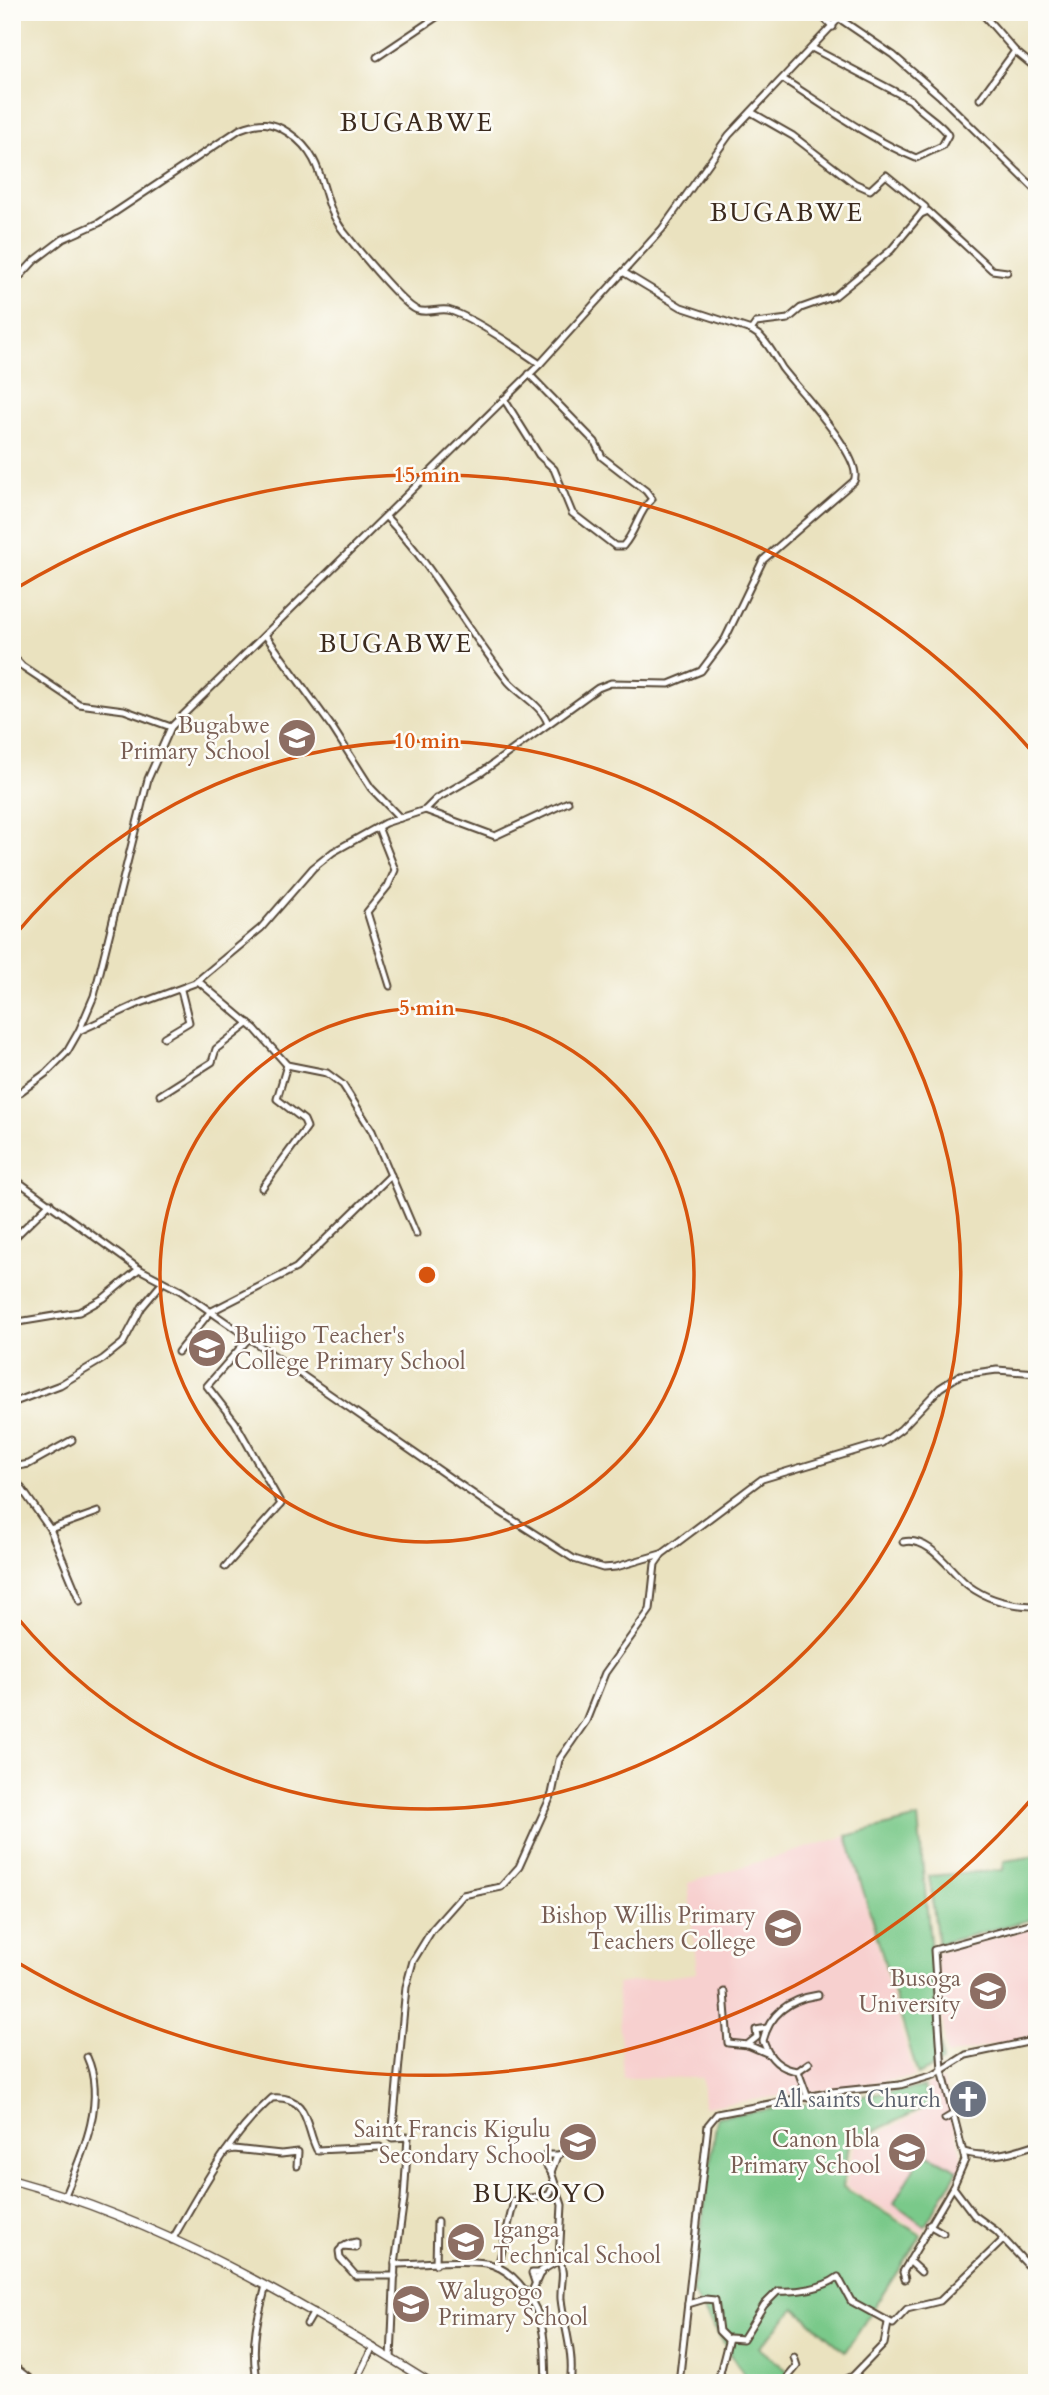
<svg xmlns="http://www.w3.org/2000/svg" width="1049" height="2395" font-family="Cardo,serif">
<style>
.built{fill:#f7d0cf}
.green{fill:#7ac98a;stroke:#5a7a54;stroke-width:2}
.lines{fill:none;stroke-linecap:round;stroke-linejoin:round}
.minor-casing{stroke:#554636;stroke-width:9}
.major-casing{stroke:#554636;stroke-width:10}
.minor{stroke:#fff;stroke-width:5}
.major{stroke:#fff;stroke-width:7}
.ring{fill:none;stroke:#d7540e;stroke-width:3.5}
.labels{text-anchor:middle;stroke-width:5;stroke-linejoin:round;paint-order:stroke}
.education-label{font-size:23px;fill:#785e54;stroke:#fdfcf7;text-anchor:end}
.worship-label{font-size:23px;fill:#5b616d;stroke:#fdfcf7;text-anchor:end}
.quarter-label{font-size:26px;letter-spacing:2px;fill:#3b2a1e;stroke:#fdfcf7}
.centre{fill:#d7540e;stroke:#fdfcf7;stroke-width:3.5}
.ring-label{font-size:21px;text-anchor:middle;font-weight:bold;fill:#d7540e;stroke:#fdfcf7;stroke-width:5;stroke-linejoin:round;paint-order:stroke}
</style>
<rect width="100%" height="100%" fill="#fdfcf7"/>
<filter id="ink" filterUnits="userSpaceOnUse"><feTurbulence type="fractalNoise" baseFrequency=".0143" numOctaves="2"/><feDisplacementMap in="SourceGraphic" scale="14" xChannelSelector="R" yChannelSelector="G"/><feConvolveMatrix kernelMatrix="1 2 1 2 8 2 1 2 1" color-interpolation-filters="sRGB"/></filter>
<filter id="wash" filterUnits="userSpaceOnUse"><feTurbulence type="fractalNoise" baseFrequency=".00686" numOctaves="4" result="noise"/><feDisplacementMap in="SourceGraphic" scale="28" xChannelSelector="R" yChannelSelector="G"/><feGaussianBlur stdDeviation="1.57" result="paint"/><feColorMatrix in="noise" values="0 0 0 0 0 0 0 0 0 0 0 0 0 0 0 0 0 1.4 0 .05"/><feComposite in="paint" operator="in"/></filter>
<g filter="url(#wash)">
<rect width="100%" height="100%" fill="#eae2bf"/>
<!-- built -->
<g class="built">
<path d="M846 1836 915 2077 704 2107 702 2078H623L617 1984 697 1973 688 1883Z"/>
<path d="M1032 1928 1037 1939V2035L946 2056 936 1953Z"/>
<path d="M943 2080 963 2159 961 2169 923 2233 846 2186 854 2146 932 2106 926 2085Z"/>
</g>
<!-- green -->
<g class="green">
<path d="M918 1818 942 2063 918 2075 847 1836Z"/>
<path d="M1037 1856V1904L1033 1905 1037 1918 938 1944 929 1876 1003 1870 1004 1861Z"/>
<path d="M924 2087 928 2106 849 2143 843 2187 921 2235 845 2352 795 2308 759 2348 789 2372 781 2383H749L692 2292 717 2117Z"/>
<path d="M923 2152 958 2170 925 2226 894 2203Z"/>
</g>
</g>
<g filter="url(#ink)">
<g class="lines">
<defs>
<g id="minor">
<path d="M818 12 833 27"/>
<path d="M981 12 1015 51 1037 69"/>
<path d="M840 19 893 55 939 95 1037 191"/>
<path d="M377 57 444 12"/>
<path d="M783 79C824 105 871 140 916 158L942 146 948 135C943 124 921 113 911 100L812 48"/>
<path d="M980 99 1015 51"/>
<path d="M751 112 793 136 854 183 870 190 886 175 925 207 921 214"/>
<path d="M12 285 34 261 63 239 99 223 240 129C260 121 271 121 289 133 330 161 317 198 344 232 356 247 403 305 417 310 427 314 438 308 448 310 471 316 520 350 540 364"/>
<path d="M751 330 756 323 788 319 801 308 835 296 891 250 921 214 928 211 992 270 1007 272"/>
<path d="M504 399 539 455 554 469 572 513 615 546H623C637 530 638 512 652 499L646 491 602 457 595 442 529 374"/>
<path d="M386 517C434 566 465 628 508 681 520 695 542 705 548 724"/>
<path d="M266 636 332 727 371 788 400 818"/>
<path d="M12 655 22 666 79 704 124 710 171 727"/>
<path d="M425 810 495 836 568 802"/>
<path d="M378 827 395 870 388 886 367 912 390 986"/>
<path d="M198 981 255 1029 287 1065 327 1073 343 1085 372 1131 416 1234"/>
<path d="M79 1031 138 1004 195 983 261 928 313 868 333 852 385 823 425 810 436 799 482 772 598 688 611 683 669 684 701 671 725 639 763 560 854 481C865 459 797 388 782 368 775 357 770 346 760 336L751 330 681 307 623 272"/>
<path d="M164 1037 189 1022 181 990"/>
<path d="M160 1095 212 1062 216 1049 249 1023"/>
<path d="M12 1098 46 1073 67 1052 79 1031 94 996 148 779 171 727 540 364 662 229 729 135 845 12"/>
<path d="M12 1177 139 1269 181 1291 485 1502 574 1559 603 1568 616 1567 661 1554"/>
<path d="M262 1188 307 1127 304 1120 277 1099 287 1065"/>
<path d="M12 1240 50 1203"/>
<path d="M12 1323 79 1312 104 1298 139 1269"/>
<path d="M178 1352 210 1312 296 1268 391 1175"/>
<path d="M12 1403 60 1385 103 1359 123 1343 142 1307 163 1282"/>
<path d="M12 1454 15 1479 50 1529 80 1601"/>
<path d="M13 1467 29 1464 72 1440"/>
<path d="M50 1529 98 1512"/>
<path d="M903 1542C931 1536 950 1572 969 1586 988 1600 1013 1606 1037 1606"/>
<path d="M225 1567 281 1504 235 1422 207 1386 249 1338"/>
<path d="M724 1992 728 2043 748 2045 769 2054"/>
<path d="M747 2045 757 2037 756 2030 767 2028"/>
<path d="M798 2071 809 2063"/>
<path d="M808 2098 798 2071C779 2069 769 2058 763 2041 770 2012 791 1999 818 1995"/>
<path d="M945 2119 955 2113"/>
<path d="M226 2151 234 2149 281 2154 298 2152 297 2166"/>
<path d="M565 2151 557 2156 551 2172 562 2205 559 2260C566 2273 560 2285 561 2299 564 2327 575 2355 570 2383"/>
<path d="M964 2152C989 2160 1013 2152 1037 2144"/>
<path d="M551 2172 545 2163 546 2155H559"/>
<path d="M953 2187 974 2215 996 2231 1037 2275"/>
<path d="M65 2195C82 2155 107 2101 87 2057"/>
<path d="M929 2225 943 2233"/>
<path d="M172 2240C201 2190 229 2136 272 2098 310 2095 305 2127 317 2150L380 2147"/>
<path d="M342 2247 356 2248V2242C349 2243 344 2245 339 2251L340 2258 356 2276H395"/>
<path d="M909 2261 921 2272"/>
<path d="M395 2264C418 2264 473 2258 493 2265 517 2273 537 2304 542 2328 546 2345 545 2365 546 2383"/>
<path d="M436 2264 437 2222"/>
<path d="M498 2267 514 2201 549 2195 554 2184"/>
<path d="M905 2279 903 2272 953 2187 965 2160 942 2070 934 1950 1037 1922"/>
<path d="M535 2282 532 2273H541"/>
<path d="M529 2298 541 2271 559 2260"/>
<path d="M688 2304 705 2299 715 2300 719 2331 728 2340"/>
<path d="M307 2324 314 2312"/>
<path d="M391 2359 395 2264 404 2199 408 2137 392 2138 406 1987 413 1961 432 1930 463 1895 501 1887 519 1867 552 1794 559 1760 586 1721 605 1673 650 1610 655 1564 662 1554 762 1479 882 1443 901 1429 940 1388 960 1375 997 1370 1037 1373"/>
<path d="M12 2365 35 2383"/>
<path d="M250 2383 256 2373C251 2342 258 2316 266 2286"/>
<path d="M355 2383 373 2347"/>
<path d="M679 2383 708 2125 717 2114 832 2092 900 2085 934 2075 966 2055 1037 2040"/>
<path d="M725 2383 720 2373 729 2338 743 2339 764 2305 778 2291C797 2292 822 2289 838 2277L851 2301 893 2324 907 2309 940 2301 1003 2240"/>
<path d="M783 2383 797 2366 794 2357"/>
<path d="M838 2383 853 2376 884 2344 888 2323"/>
</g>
<path id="major" d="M12 2180C162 2221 299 2301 430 2383"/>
</defs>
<!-- minor casing -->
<use href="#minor" class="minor-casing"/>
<!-- major casing -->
<use href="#major" class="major-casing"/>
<!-- minor -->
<use href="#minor" class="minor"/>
<!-- major -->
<use href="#major" class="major"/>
</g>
</g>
<!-- distance rings -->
<g class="ring">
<circle cx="427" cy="1275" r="267"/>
<path d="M15 935A534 534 0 1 1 15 1615"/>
<path d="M1035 1795A800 800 0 0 1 15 1961M15 589A800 800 0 0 1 1035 755"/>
</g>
<!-- icons -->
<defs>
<symbol id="school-disc" viewBox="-11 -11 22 22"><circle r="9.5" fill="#8d6e63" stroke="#fdfcf7"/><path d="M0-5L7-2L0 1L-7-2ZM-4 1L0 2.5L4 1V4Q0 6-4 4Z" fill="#fff"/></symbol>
<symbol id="university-disc" viewBox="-11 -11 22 22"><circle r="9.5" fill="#8d6e63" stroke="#fdfcf7"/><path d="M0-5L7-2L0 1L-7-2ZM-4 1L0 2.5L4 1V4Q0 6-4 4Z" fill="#fff"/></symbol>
<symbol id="church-disc" viewBox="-11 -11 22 22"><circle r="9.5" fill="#6b7280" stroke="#fdfcf7"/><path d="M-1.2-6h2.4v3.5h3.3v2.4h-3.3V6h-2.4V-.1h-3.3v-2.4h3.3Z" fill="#fff"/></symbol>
</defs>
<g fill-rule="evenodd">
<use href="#school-disc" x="275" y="716" width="44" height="44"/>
<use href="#school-disc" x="185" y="1326" width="44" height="44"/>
<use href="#school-disc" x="761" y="1906" width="44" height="44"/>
<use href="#university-disc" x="966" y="1969" width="44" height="44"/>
<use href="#church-disc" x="946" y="2077" width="44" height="44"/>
<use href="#school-disc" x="556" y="2120" width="44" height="44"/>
<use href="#school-disc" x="885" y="2130" width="44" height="44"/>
<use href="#school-disc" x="444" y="2220" width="44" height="44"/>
<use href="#school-disc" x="389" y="2282" width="44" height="44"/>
</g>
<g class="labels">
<!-- education labels -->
<g class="education-label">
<text x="270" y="733">Bugabwe<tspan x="270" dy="26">Primary School</tspan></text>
<text x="234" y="1343" text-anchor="start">Buliigo Teacher's<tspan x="234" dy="26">College Primary School</tspan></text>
<text x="756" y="1923">Bishop Willis Primary<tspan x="756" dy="26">Teachers College</tspan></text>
<text x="961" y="1986">Busoga<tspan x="961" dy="26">University</tspan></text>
<text x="551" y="2137">Saint Francis Kigulu<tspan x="551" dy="26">Secondary School</tspan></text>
<text x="880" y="2147">Canon Ibla<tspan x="880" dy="26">Primary School</tspan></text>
<text x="493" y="2237" text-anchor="start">Iganga<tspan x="493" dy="26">Technical School</tspan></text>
<text x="438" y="2299" text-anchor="start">Walugogo<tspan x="438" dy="26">Primary School</tspan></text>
</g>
<!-- worship labels -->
<g class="worship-label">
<text x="941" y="2107">All saints Church</text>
</g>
<!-- quarter labels -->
<g class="quarter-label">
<text x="417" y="131">BUGABWE</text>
<text x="787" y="221">BUGABWE</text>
<text x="396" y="652">BUGABWE</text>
<text x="540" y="2202">BUKOYO</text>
</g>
</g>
<circle cx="427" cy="1275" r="10" class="centre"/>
<g class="ring-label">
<text x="427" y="482">15 min</text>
<text x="427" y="748">10 min</text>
<text x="427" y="1015">5 min</text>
</g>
<!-- margin -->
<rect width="1049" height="2395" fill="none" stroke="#fdfcf7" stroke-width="42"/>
</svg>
